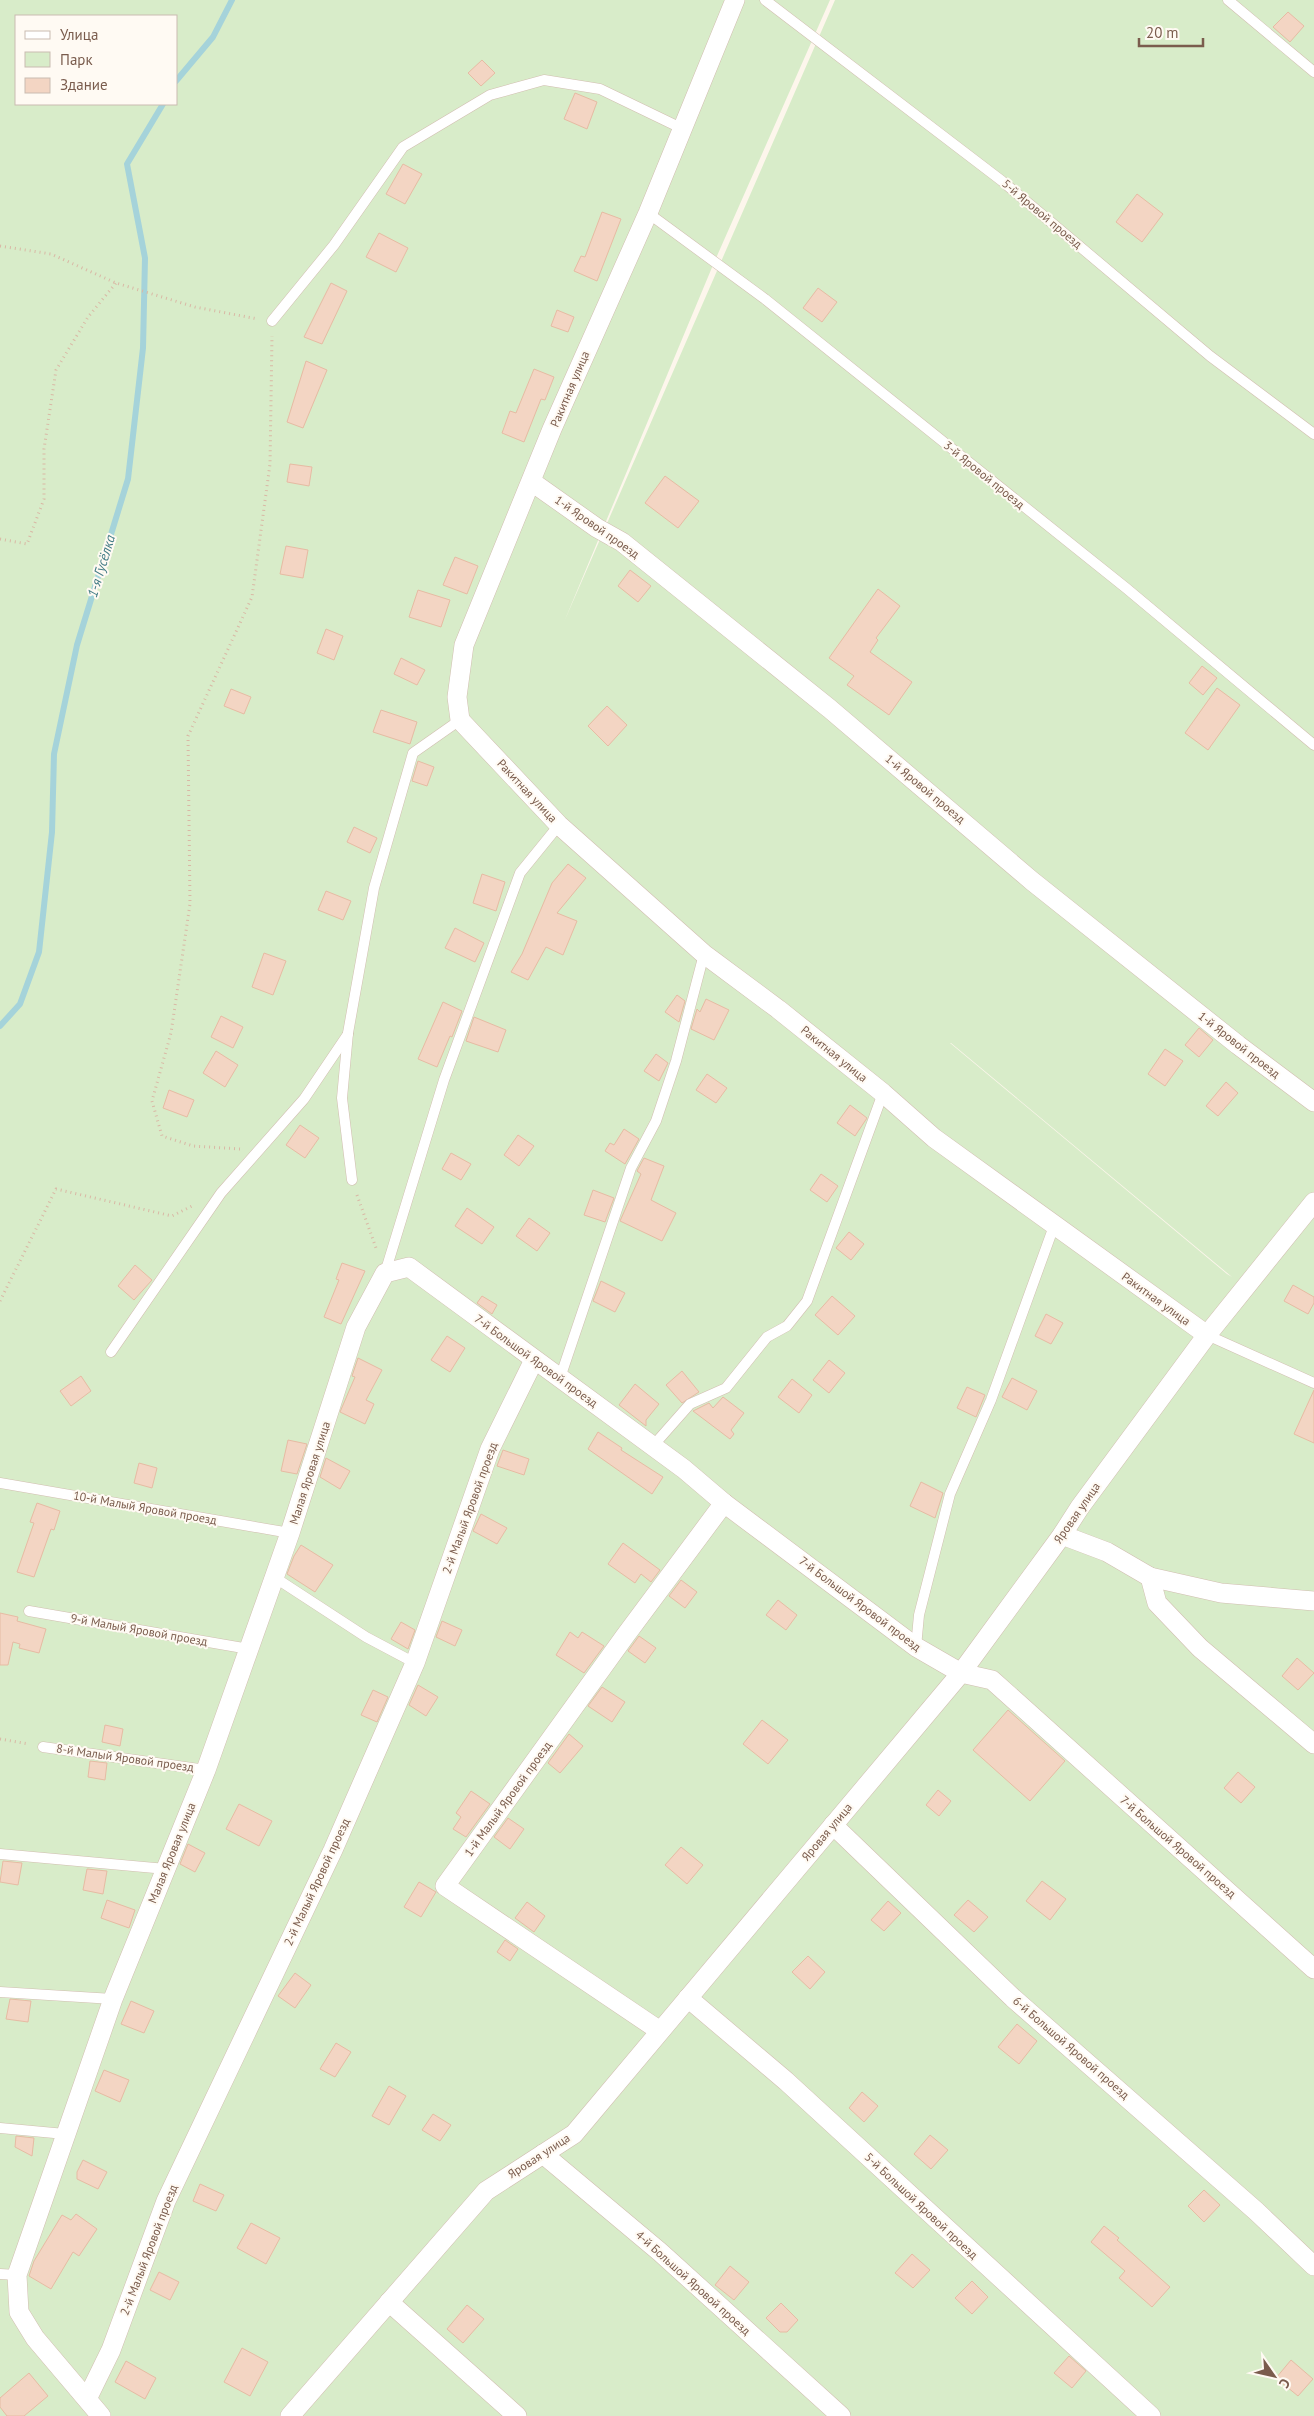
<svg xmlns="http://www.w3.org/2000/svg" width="1314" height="2416" font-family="'PT Sans',sans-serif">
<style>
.green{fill:#d8ecc9;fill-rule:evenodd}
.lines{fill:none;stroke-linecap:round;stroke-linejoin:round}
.stream{stroke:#a5d3da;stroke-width:6}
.building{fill:#f3d5c3;stroke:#e6bba3}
.service-casing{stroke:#d1beb0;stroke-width:11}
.minor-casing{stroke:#d1beb0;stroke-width:20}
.path{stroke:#d9b8a5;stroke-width:3;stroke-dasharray:1 4;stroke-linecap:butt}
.service{stroke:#fff;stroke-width:10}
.minor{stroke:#fff;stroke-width:19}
.labels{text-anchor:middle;stroke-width:4;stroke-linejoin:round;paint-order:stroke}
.street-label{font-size:12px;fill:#7a5c4d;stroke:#fffaf3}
.water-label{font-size:14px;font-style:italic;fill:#437c86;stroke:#fffaf3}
</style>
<rect width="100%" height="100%" fill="#fdf6ec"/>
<!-- green -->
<path class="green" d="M0 0H830L713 265 564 622 835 0H1314V2416H0ZM16 16H176V104H16ZM950 1043H951L1232 1277 1227 1274Z"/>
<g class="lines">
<!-- stream -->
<g class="stream">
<path d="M176 81 213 37 232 0"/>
<path d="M0 1026 20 1004 39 952 52 832 54 754 77 645 128 479 143 348 145 258 127 164 163 104"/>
</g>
</g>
<!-- building -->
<g class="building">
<path d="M1288 12 1304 26 1290 42 1273 27Z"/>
<path d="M482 60 495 73 481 86 468 73Z"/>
<path d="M575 93 597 102 587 129 564 119Z"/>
<path d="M403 164 422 174 405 204 386 194Z"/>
<path d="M1137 194 1163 214 1142 242 1116 222Z"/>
<path d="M602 212 621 219 597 281 574 271 581 256 585 257Z"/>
<path d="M379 233 408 248 396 272 366 257Z"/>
<path d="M331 283 347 291 322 344 304 337Z"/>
<path d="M818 288 837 302 822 322 803 308Z"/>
<path d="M557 310 574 317 568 332 551 326Z"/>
<path d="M306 361 327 370 303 428 287 422Z"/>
<path d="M534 369 554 377 545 400 541 399 524 442 502 433 510 411 516 413Z"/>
<path d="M290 464 312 467 309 486 287 482Z"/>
<path d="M665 476 699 501 678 528 645 503Z"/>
<path d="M286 546 308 550 303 578 280 574Z"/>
<path d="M455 557 478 566 467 594 443 585Z"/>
<path d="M630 570 651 586 638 602 618 586Z"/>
<path d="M878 589 900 606 876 638 878 640 870 652 912 682 889 715 847 685 854 676 829 658Z"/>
<path d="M418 590 450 600 441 627 409 617Z"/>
<path d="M326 629 343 636 334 660 317 653Z"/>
<path d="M401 658 425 670 417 685 394 674Z"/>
<path d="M1202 666 1217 678 1203 695 1189 683Z"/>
<path d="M1217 688 1240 705 1208 750 1185 733Z"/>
<path d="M231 689 251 697 244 714 224 706Z"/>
<path d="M607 706 627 725 608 746 588 726Z"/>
<path d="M381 710 417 722 410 744 373 732Z"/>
<path d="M418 761 434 767 427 786 412 781Z"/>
<path d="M354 827 377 838 370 853 347 842Z"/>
<path d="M568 864 586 878 557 913 577 921 563 955 546 947 528 980 511 972 522 954 552 883Z"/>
<path d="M482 874 505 882 496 911 473 903Z"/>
<path d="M326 891 351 901 343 920 318 910Z"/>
<path d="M455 928 484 943 475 962 445 948Z"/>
<path d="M264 953 286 961 273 995 252 987Z"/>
<path d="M677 995 685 1001 679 1022 665 1012Z"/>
<path d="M706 999 729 1010 714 1040 691 1029 697 1009 700 1012Z"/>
<path d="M443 1002 462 1011 452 1037 450 1036 437 1067 418 1059Z"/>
<path d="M221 1016 243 1027 233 1048 211 1037Z"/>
<path d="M474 1017 506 1030 498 1052 466 1041Z"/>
<path d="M1199 1028 1213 1040 1199 1057 1185 1045Z"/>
<path d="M1165 1049 1183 1061 1165 1086 1148 1074Z"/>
<path d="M216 1051 238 1065 225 1087 203 1073Z"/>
<path d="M656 1054 668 1063 659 1081 644 1071Z"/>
<path d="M707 1074 727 1088 716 1103 696 1090Z"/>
<path d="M1226 1082 1238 1093 1218 1116 1206 1106Z"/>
<path d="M169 1090 194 1100 187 1117 163 1108Z"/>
<path d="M850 1105 867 1118 855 1136 837 1123Z"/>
<path d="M300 1125 319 1138 305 1158 286 1145Z"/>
<path d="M624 1129 639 1139 625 1164 605 1151 610 1143 614 1145Z"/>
<path d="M518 1135 534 1146 519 1166 504 1155Z"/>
<path d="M451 1153 471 1164 461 1180 442 1169Z"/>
<path d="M644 1158 664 1166 651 1200 676 1213 662 1241 620 1221 641 1174 637 1171Z"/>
<path d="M821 1174 838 1186 827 1202 810 1190Z"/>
<path d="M593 1190 614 1198 605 1222 584 1215Z"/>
<path d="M467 1208 494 1227 482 1244 455 1226Z"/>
<path d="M529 1218 550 1233 537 1251 516 1236Z"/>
<path d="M849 1232 864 1244 851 1260 836 1248Z"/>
<path d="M342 1263 365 1271 341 1324 324 1317 339 1280 336 1279Z"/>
<path d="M135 1265 152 1280 134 1300 118 1286Z"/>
<path d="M601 1281 625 1293 615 1312 593 1301Z"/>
<path d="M1293 1285 1314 1297V1303L1308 1314 1284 1301Z"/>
<path d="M482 1296 497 1305 492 1314 477 1303Z"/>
<path d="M832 1296 855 1316 838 1335 815 1315Z"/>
<path d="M1046 1314 1063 1323 1051 1344 1035 1336Z"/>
<path d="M447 1336 465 1348 450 1372 431 1360Z"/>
<path d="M358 1358 382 1370 366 1400 374 1404 365 1424 340 1412 355 1377 352 1376Z"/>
<path d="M829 1360 845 1373 829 1393 813 1380Z"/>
<path d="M682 1371 699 1392 682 1403 666 1385Z"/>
<path d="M81 1376 91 1391 71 1406 60 1391Z"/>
<path d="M1012 1378 1037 1391 1027 1410 1002 1397Z"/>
<path d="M792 1379 812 1395 799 1413 778 1397Z"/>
<path d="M635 1384 659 1404 646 1420V1426L619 1405Z"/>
<path d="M967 1387 985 1395 976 1417 957 1408Z"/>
<path d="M1314 1390V1443L1294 1434Z"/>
<path d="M723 1397 744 1413 731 1430 734 1434 730 1439 693 1411 709 1403 713 1408Z"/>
<path d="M598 1432 622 1448 621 1450 663 1477 652 1494 588 1449Z"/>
<path d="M288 1440 307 1444 297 1474 281 1471Z"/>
<path d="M503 1450 529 1459 524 1475 497 1466Z"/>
<path d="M326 1458 350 1471 340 1489 320 1477Z"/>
<path d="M139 1463 157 1468 152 1488 134 1483Z"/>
<path d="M921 1482 943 1493 935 1518 910 1506Z"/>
<path d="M37 1503 60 1511 54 1530 51 1529 34 1577 17 1572 34 1523 30 1522Z"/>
<path d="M481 1514 507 1528 497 1544 473 1531Z"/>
<path d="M623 1543 660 1570 651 1582 641 1574 635 1583 608 1564Z"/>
<path d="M301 1545 333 1565 315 1592 287 1574 294 1556Z"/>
<path d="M681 1580 697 1592 685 1608 669 1596Z"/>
<path d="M778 1600 797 1615 786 1630 766 1615Z"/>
<path d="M0 1613 18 1617 17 1621 46 1629 39 1653 19 1648 20 1644 13 1642 8 1665H0Z"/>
<path d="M442 1621 462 1630 455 1646 436 1637Z"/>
<path d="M401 1622 415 1630 408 1649 391 1639Z"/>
<path d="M570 1632 578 1638 582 1632 604 1646 584 1673 556 1655Z"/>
<path d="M639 1636 656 1648 645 1663 628 1651Z"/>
<path d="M1297 1658 1314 1673 1298 1690 1282 1676Z"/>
<path d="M418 1685 438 1697 426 1716 409 1705Z"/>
<path d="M602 1687 625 1702 612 1722 588 1706Z"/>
<path d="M373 1690 388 1697 377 1722 361 1715Z"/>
<path d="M1008 1710 1065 1761 1030 1801 973 1750Z"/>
<path d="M762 1720 788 1740 768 1764 743 1744Z"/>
<path d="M105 1725 123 1729 120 1746 102 1742Z"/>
<path d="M569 1734 583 1746 560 1773 548 1763Z"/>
<path d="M90 1761 107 1763 105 1780 88 1777Z"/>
<path d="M1238 1772 1255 1787 1241 1803 1224 1788Z"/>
<path d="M938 1790 951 1801 939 1816 926 1805Z"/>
<path d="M471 1791 490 1804 466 1837 453 1829 461 1817 456 1813Z"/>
<path d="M239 1804 272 1821 259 1846 226 1829Z"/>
<path d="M508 1818 524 1829 510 1849 494 1837Z"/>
<path d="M188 1844 205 1853 195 1872 180 1864Z"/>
<path d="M681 1847 703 1865 687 1884 665 1865Z"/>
<path d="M3 1861 22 1863 18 1885 0 1882Z"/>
<path d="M87 1869 107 1871 103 1894 83 1890Z"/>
<path d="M1042 1881 1066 1899 1050 1920 1026 1901Z"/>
<path d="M419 1882 436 1892 421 1917 404 1907Z"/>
<path d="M107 1900 135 1910 129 1928 101 1918Z"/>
<path d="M968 1900 988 1917 974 1932 954 1915Z"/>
<path d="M888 1901 901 1913 884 1931 871 1920Z"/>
<path d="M527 1902 545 1916 534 1932 515 1918Z"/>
<path d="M505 1940 518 1949 510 1961 497 1952Z"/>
<path d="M808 1956 825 1972 810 1989 792 1972Z"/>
<path d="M295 1973 311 1985 295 2008 278 1996Z"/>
<path d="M10 1999 31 2001 28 2022 6 2019Z"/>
<path d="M131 2001 154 2011 144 2033 121 2024Z"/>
<path d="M1017 2024 1037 2041 1019 2064 998 2047Z"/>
<path d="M336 2043 351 2052 335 2077 320 2069Z"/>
<path d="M104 2070 129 2080 120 2102 95 2091Z"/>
<path d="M389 2086 406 2096 389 2125 372 2116Z"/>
<path d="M862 2092 878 2106 864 2122 849 2108Z"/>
<path d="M433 2114 451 2125 440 2141 422 2130Z"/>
<path d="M930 2135 948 2150 931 2169 914 2154Z"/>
<path d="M16 2136 34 2138 32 2156 15 2147Z"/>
<path d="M83 2160 107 2172 98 2189 77 2179V2172Z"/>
<path d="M200 2184 224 2195 216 2211 193 2201Z"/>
<path d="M1204 2190 1220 2205 1204 2222 1188 2206Z"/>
<path d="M76 2214 97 2229 79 2256 73 2252 51 2289 29 2276 34 2261 62 2215 71 2220Z"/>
<path d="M251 2223 280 2238 266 2264 237 2248Z"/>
<path d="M1104 2226 1119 2238 1117 2240 1170 2287 1152 2307 1119 2278 1125 2271 1091 2242Z"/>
<path d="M912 2254 930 2270 913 2288 895 2273Z"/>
<path d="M730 2266 749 2282 734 2300 715 2285Z"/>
<path d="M159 2272 179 2282 170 2300 150 2290Z"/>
<path d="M972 2281 988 2297 972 2314 955 2298Z"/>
<path d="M781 2303 798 2320 787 2332H780L766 2318Z"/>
<path d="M467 2305 484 2319 463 2343 447 2329Z"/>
<path d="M242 2348 268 2362 250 2396 224 2382Z"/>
<path d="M1069 2356 1086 2371 1072 2388 1054 2373Z"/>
<path d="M1291 2360 1313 2379 1298 2396 1276 2378Z"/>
<path d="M126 2361 156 2378 145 2399 115 2382Z"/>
<path d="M29 2373 48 2396 24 2416H7L0 2407V2398Z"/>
</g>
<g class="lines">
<defs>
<g id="service">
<path d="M765 0 1002 181 1210 356 1314 434"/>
<path d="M1228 0 1314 72"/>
<path d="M648 213 765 299 1126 588 1314 745"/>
<path d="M272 321 334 245 403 147 490 95 544 80 600 89 681 128"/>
<path d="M352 1180 342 1098 348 1033 374 888 413 753 460 720"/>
<path d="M385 1273 444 1080 520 873 559 825"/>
<path d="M1207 1335 1314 1383"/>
<path d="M111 1352 221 1193 304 1099 348 1034"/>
<path d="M560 1378 631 1168 656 1121 676 1061 704 954"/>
<path d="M652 1447 690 1404 726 1388 767 1337 787 1326 807 1301 883 1093"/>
<path d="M0 1483 290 1533"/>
<path d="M274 1577 366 1637 415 1663"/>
<path d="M29 1611 249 1649"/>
<path d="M916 1647 919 1615 950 1494 991 1400 1054 1226"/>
<path d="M43 1747 206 1770"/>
<path d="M0 1854 166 1869"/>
<path d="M0 1992 113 1999"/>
<path d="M0 2128 65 2134"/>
<path d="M0 2274 17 2275"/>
</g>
<g id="minor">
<path d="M735 0 648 213 552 429 464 645 457 697 460 720 559 825 704 954 778 1009 883 1093 934 1138 1207 1335"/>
<path d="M532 482 597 528 622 542 830 709 1032 881 1238 1045 1314 1102"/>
<path d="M1062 1535 1107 1552 1150 1577 1221 1593 1314 1601"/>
<path d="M1150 1577 1157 1603 1200 1648 1314 1744"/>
<path d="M833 1825 1013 1998 1256 2211 1314 2266"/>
<path d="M688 1998 786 2081 1151 2416"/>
<path d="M660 2031 445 1886 625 1636 724 1503"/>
<path d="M543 2154 660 2252 841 2416"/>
<path d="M389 2302 517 2416"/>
<path d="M87 2399 111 2350 166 2201 333 1850 415 1663 490 1449 534 1360"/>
<path d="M101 2416 35 2338 19 2312 17 2275 113 1999 206 1770 290 1533 356 1327 385 1273 409 1267 684 1469 724 1503 916 1647 961 1673 992 1680 1314 1969"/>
<path d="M290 2416 486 2191 574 2134 961 1673 1062 1535 1080 1507 1207 1335 1314 1202"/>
</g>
</defs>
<!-- service casing -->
<use href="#service" class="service-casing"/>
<!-- minor casing -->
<use href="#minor" class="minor-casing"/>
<!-- path -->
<g class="path">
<path d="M0 246 51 254 116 283 195 307 258 319"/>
<path d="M0 539 27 544 44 499V449L56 370 88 317 116 283"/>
<path d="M240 1149 193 1146 162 1136 152 1101 171 1033 190 904 188 736 252 597 270 464 272 336"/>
<path d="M357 1195 376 1248"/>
<path d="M0 1301 56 1189 172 1216 192 1206"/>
<path d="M0 1739 29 1744"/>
</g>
<!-- service -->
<use href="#service" class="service"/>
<!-- minor -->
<use href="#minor" class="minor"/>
</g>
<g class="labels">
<!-- street labels -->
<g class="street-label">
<text transform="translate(1042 214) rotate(40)" y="4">5-й Яровой проезд</text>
<text transform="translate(570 389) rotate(-67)" y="4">Ракитная улица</text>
<text transform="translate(984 475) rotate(39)" y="4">3-й Яровой проезд</text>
<text transform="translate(597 527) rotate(35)" y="4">1-й Яровой проезд</text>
<text transform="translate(925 789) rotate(40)" y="4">1-й Яровой проезд</text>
<text transform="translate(527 791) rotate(47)" y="4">Ракитная улица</text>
<text transform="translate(1239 1045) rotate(38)" y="4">1-й Яровой проезд</text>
<text transform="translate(834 1054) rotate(39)" y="4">Ракитная улица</text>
<text transform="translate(1156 1299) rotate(36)" y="4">Ракитная улица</text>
<text transform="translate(536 1361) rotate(36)" y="4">7-й Большой Яровой проезд</text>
<text transform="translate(310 1473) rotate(-72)" y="4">Малая Яровая улица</text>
<text transform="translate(145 1508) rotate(10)" y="4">10-й Малый Яровой проезд</text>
<text transform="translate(470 1508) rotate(-70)" y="4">2-й Малый Яровой проезд</text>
<text transform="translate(1077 1513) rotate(-55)" y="4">Яровая улица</text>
<text transform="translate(860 1604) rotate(37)" y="4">7-й Большой Яровой проезд</text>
<text transform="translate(139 1630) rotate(10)" y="4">9-й Малый Яровой проезд</text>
<text transform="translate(125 1758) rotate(8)" y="4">8-й Малый Яровой проезд</text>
<text transform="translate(508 1799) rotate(-54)" y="4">1-й Малый Яровой проезд</text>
<text transform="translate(827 1832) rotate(-50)" y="4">Яровая улица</text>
<text transform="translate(1178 1847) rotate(41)" y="4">7-й Большой Яровой проезд</text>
<text transform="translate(172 1853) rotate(-68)" y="4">Малая Яровая улица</text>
<text transform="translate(317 1882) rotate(-65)" y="4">2-й Малый Яровой проезд</text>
<text transform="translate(1071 2048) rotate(41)" y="4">6-й Большой Яровой проезд</text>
<text transform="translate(539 2156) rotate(-33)" y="4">Яровая улица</text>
<text transform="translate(921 2206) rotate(43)" y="4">5-й Большой Яровой проезд</text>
<text transform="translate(149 2250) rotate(-69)" y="4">2-й Малый Яровой проезд</text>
<text transform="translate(693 2283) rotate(42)" y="4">4-й Большой Яровой проезд</text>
</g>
<!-- water labels -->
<g class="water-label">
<text transform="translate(101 566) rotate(-73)" y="5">1-я Гусёлка</text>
</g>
</g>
<!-- legend -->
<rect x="15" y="15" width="162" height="90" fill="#fffaf3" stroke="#cabbb1"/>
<rect x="25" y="31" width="25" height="8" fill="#ffffff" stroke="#cabbb1"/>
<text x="60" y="40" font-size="15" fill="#7a5c4d">Улица</text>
<rect x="25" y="52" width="25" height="15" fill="#d8ecc9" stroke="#cabbb1"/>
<text x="60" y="65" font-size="15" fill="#7a5c4d">Парк</text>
<rect x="25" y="78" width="25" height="15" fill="#f3d5c3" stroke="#cabbb1"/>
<text x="60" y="90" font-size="15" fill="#7a5c4d">Здание</text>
<!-- north arrow -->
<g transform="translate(1274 2376) rotate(124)" stroke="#fffaf3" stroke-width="4" paint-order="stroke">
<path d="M0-4L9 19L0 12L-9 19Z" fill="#7a5c4d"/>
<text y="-8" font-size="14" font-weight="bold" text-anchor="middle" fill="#7a5c4d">С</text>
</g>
<!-- scale -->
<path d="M1139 38v8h64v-8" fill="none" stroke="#7a5c4d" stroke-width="2.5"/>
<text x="1146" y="38" font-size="15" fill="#7a5c4d" stroke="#fffaf3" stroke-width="4" paint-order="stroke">20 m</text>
</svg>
